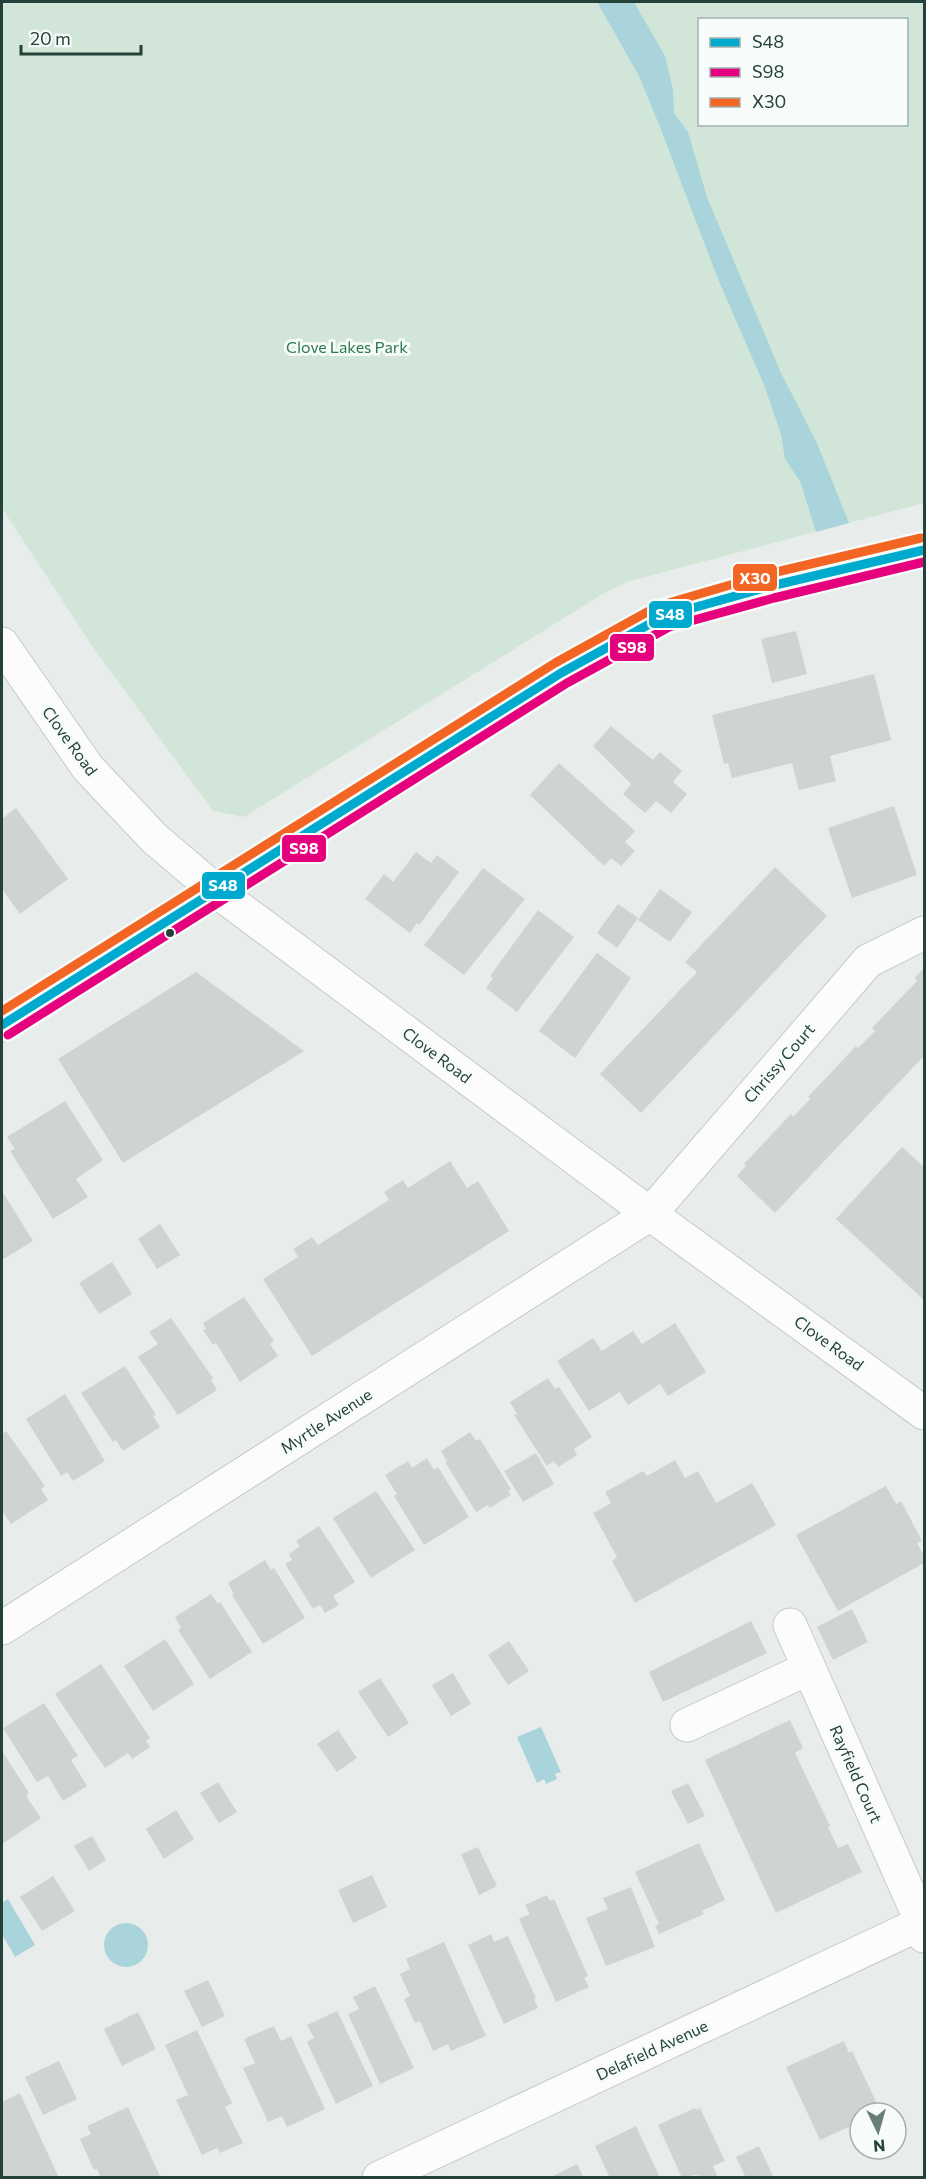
<svg xmlns="http://www.w3.org/2000/svg" width="926" height="2179" font-family="Commissioner,sans-serif">
<style>
.green{fill:#d1e6d8;fill-rule:evenodd}
.water{fill:#a9d4db}
.building{fill:#cfd4d2}
.lines{fill:none;stroke-linecap:round;stroke-linejoin:round}
.minor-casing{stroke:#c5cac8;stroke-width:35}
.tertiary-casing{stroke:#c5cac8;stroke-width:35}
.secondary-casing{stroke:#c3cbc8;stroke-width:35}
.minor{stroke:#fcfcfc;stroke-width:33}
.tertiary{stroke:#fcfcfc;stroke-width:33}
.secondary{stroke:#fcfcfc;stroke-width:33}
.bus-1-casing{stroke:#f7fbf9;stroke-width:14}
.bus-2-casing{stroke:#f7fbf9;stroke-width:14}
.bus-3-casing{stroke:#f7fbf9;stroke-width:14}
.bus-1{stroke:#00a9ce;stroke-width:9}
.bus-2{stroke:#e5007d;stroke-width:9}
.bus-3{stroke:#f26522;stroke-width:9}
.bus-dot{fill:#24423a;stroke:#f7fbf9;stroke-width:2}
.labels{text-anchor:middle;stroke-width:6;stroke-linejoin:round;paint-order:stroke}
.park-label{font-size:16px;fill:#2d7a4b;stroke:#f7fbf9}
.street-label{font-size:16px;fill:#24423a;stroke:#f7fbf9}
.line-badge{stroke:#f7fbf9;stroke-width:2}
.badge-label{font-size:16px;text-anchor:middle;font-weight:bold;fill:#fff}
</style>
<rect width="100%" height="100%" fill="#e8edeb"/>
<!-- green -->
<path class="green" d="M2 2H924V503L630 581 606 592 244 817 213 811 94 649 2 508ZM700 20H906V124H700Z"/>
<!-- water -->
<g class="water">
<path d="M597 2H634L665 56 673 90 674 113 688 132 707 197 781 373 817 443 849 523 816 532 800 481 785 459 781 434 764 385 718 279 660 127 639 76Z"/>
<path d="M541 1727 561 1772 555 1774 557 1779 546 1784 544 1779 537 1783 517 1737Z"/>
<path d="M8 1899 35 1945 15 1957 2 1934V1903Z"/>
<circle cx="126" cy="1945" r="22"/>
</g>
<!-- building -->
<g class="building">
<path d="M796 631 807 674 772 683 761 639Z"/>
<path d="M874 674 891 740 830 756 836 781 799 790 792 763 732 778 728 763 724 764 712 715Z"/>
<path d="M611 726 653 760 660 752 682 771 673 782 687 794 671 813 656 801 645 813 623 794 631 784 593 746Z"/>
<path d="M559 763 635 831 625 842 635 851 621 866 611 858 604 866 530 795Z"/>
<path d="M894 806 917 875 852 898 828 828Z"/>
<path d="M16 808 68 879 20 914 2 889V819Z"/>
<path d="M416 852 431 863 437 855 459 872 419 925 417 923 410 933 365 899 384 874 393 882Z"/>
<path d="M775 867 827 916 641 1113 600 1074 697 972 685 962Z"/>
<path d="M483 868 525 899 464 975 424 945Z"/>
<path d="M660 889 692 912 670 942 638 920Z"/>
<path d="M618 904 638 918 617 948 597 933Z"/>
<path d="M538 910 574 937 517 1012 486 988 493 978 490 976Z"/>
<path d="M597 953 631 978 575 1058 539 1031Z"/>
<path d="M924 968V1056L775 1213 737 1176 746 1166 744 1164 791 1114 793 1117 810 1099 808 1097 856 1046 858 1048 875 1031 872 1028 917 981 915 978Z"/>
<path d="M196 972 304 1051 123 1163 58 1059Z"/>
<path d="M65 1101 103 1160 76 1179 88 1197 53 1219 10 1151 15 1149 7 1137Z"/>
<path d="M902 1147 924 1167V1300L836 1219Z"/>
<path d="M450 1161 467 1188 478 1181 509 1231 312 1356 263 1279 298 1257 293 1249 312 1237 318 1245 389 1200 384 1192 403 1180 408 1188Z"/>
<path d="M2 1191 33 1241 2 1260Z"/>
<path d="M160 1224 180 1255 157 1269 138 1239Z"/>
<path d="M112 1262 132 1294 99 1314 79 1283Z"/>
<path d="M244 1297 274 1341 270 1344 278 1356 240 1382 216 1343 213 1345 203 1330 206 1329 203 1323Z"/>
<path d="M171 1318 213 1378 211 1380 217 1390 178 1415 138 1357 158 1344 149 1332Z"/>
<path d="M675 1323 706 1372 668 1396 660 1384 628 1405 620 1392 589 1411 557 1361 593 1338 602 1351 633 1331 642 1344Z"/>
<path d="M125 1366 156 1415 153 1416 160 1427 123 1451 116 1440 113 1442 81 1393Z"/>
<path d="M548 1378 555 1389 559 1387 592 1437 574 1449 577 1455 558 1467 554 1461 547 1466 514 1415 517 1414 510 1402Z"/>
<path d="M65 1394 105 1461 73 1481 67 1472 61 1476 26 1419Z"/>
<path d="M6 1431 45 1486 41 1489 48 1500 11 1524 4 1513 2 1515V1434Z"/>
<path d="M470 1432 476 1441 480 1439 511 1489 508 1491 511 1495 490 1508 488 1505 476 1512 445 1462 447 1461 441 1451Z"/>
<path d="M536 1453 554 1484 523 1502 504 1471Z"/>
<path d="M427 1458 434 1470 438 1467 469 1517 424 1545 394 1496 397 1494 385 1475 408 1461 412 1468Z"/>
<path d="M675 1460 685 1478 698 1471 716 1503 752 1483 776 1525 635 1603 612 1561 617 1557 593 1513 611 1503 605 1492 643 1471 647 1476Z"/>
<path d="M886 1486 896 1504 901 1501 922 1541 917 1543 924 1556V1563L838 1611 796 1535Z"/>
<path d="M376 1491 415 1550 371 1578 333 1518Z"/>
<path d="M319 1526 355 1582 333 1596 339 1605 325 1613 320 1605 313 1609 285 1564 292 1560 289 1554 300 1546 296 1541Z"/>
<path d="M265 1560 271 1570 274 1568 305 1618 263 1644 232 1595 234 1594 228 1583Z"/>
<path d="M211 1594 218 1604 220 1602 252 1652 210 1679 178 1630 181 1628 175 1617Z"/>
<path d="M852 1609 868 1642 833 1660 817 1627Z"/>
<path d="M751 1621 767 1653 663 1702 649 1672Z"/>
<path d="M165 1639 194 1684 153 1711 124 1666Z"/>
<path d="M509 1641 529 1671 508 1685 488 1655Z"/>
<path d="M101 1664 150 1738 146 1741 150 1747 132 1759 128 1753 105 1768 55 1694Z"/>
<path d="M453 1673 471 1704 451 1716 432 1685Z"/>
<path d="M380 1678 409 1723 388 1737 358 1692Z"/>
<path d="M44 1703 78 1756 71 1760 87 1786 63 1801 48 1776 37 1782 3 1728Z"/>
<path d="M790 1720 803 1748 795 1753 830 1826 828 1827 838 1848 848 1844 862 1872 776 1913 705 1760Z"/>
<path d="M338 1730 357 1758 337 1772 317 1744Z"/>
<path d="M2 1751 29 1793 26 1796 41 1818 2 1844Z"/>
<path d="M218 1782 237 1812 219 1823 200 1793Z"/>
<path d="M688 1783 705 1816 688 1824 671 1791Z"/>
<path d="M176 1810 194 1839 164 1859 146 1829Z"/>
<path d="M92 1836 106 1860 89 1871 74 1846Z"/>
<path d="M699 1843 725 1900 702 1911 704 1914 659 1934 655 1926 659 1924 635 1872Z"/>
<path d="M478 1847 497 1886 479 1895 461 1854Z"/>
<path d="M372 1875 387 1907 353 1923 338 1890Z"/>
<path d="M53 1876 75 1911 42 1931 20 1897Z"/>
<path d="M631 1887 655 1947 606 1966 586 1918 608 1909 603 1898Z"/>
<path d="M547 1895 550 1901 554 1899 588 1976 584 1978 589 1987 556 2002 519 1919 530 1914 525 1905Z"/>
<path d="M491 1934 494 1942 508 1936 536 1998 534 1999 538 2008 504 2024 468 1945Z"/>
<path d="M444 1942 486 2036 451 2051 448 2044 433 2051 420 2021 415 2023 404 1999 410 1996 400 1974 410 1969 406 1959Z"/>
<path d="M208 1980 225 2016 202 2027 184 1991Z"/>
<path d="M375 1986 414 2068 380 2084 348 2014 359 2009 353 1997Z"/>
<path d="M337 2011 373 2086 336 2104 307 2042 314 2038 307 2025Z"/>
<path d="M138 2012 156 2049 122 2066 104 2029Z"/>
<path d="M274 2026 281 2041 291 2036 325 2109 287 2127 282 2116 268 2122 243 2068 255 2063 244 2039Z"/>
<path d="M197 2030 232 2103 225 2107 243 2143 220 2153 217 2148 202 2155 176 2100 188 2095 165 2045Z"/>
<path d="M844 2041 849 2053 852 2051 881 2112 860 2113V2122L820 2140 786 2067Z"/>
<path d="M59 2061 77 2099 43 2115 25 2077Z"/>
<path d="M20 2093 59 2178H2V2102Z"/>
<path d="M128 2107 161 2178H101L97 2169 94 2170 80 2139 91 2134 87 2126Z"/>
<path d="M695 2108 696 2110 700 2108 725 2161 713 2166 718 2178 694 2175 682 2178 658 2125Z"/>
<path d="M636 2126 660 2178H610L595 2146Z"/>
<path d="M759 2146 774 2178H746L736 2157Z"/>
<path d="M577 2164 584 2178H549Z"/>
</g>
<g class="lines">
<defs>
<g id="minor">
<path d="M790 1625 922 1923 924 1936"/>
<path d="M2 1628 650 1214 868 961 924 933"/>
<path d="M687 1725 809 1668"/>
<path d="M379 2178 924 1922"/>
</g>
<path id="tertiary" d="M215 890 650 1214 924 1413"/>
<g id="secondary">
<path d="M2 644 88 768 154 838 215 890"/>
<path d="M2 1025 561 673 664 616 771 586 924 550"/>
</g>
</defs>
<!-- minor casing -->
<use href="#minor" class="minor-casing"/>
<!-- tertiary casing -->
<use href="#tertiary" class="tertiary-casing"/>
<!-- secondary casing -->
<use href="#secondary" class="secondary-casing"/>
<!-- minor -->
<use href="#minor" class="minor"/>
<!-- tertiary -->
<use href="#tertiary" class="tertiary"/>
<!-- secondary -->
<use href="#secondary" class="secondary"/>
<defs>
<path id="bus-1" d="M2 1025 561 673 664 616 771 586 924 550"/>
<path id="bus-2" d="M8 1035 567 683 669 627 774 598 924 562"/>
<path id="bus-3" d="M2 1011 555 663 658 606 768 574 921 538"/>
</defs>
<!-- bus-1 casing -->
<use href="#bus-1" class="bus-1-casing"/>
<!-- bus-2 casing -->
<use href="#bus-2" class="bus-2-casing"/>
<!-- bus-3 casing -->
<use href="#bus-3" class="bus-3-casing"/>
<!-- bus-1 -->
<use href="#bus-1" class="bus-1"/>
<!-- bus-2 -->
<use href="#bus-2" class="bus-2"/>
<!-- bus-3 -->
<use href="#bus-3" class="bus-3"/>
</g>
<!-- markers -->
<circle class="bus-dot" cx="170" cy="933" r="5"/>
<g class="labels">
<!-- park labels -->
<g class="park-label">
<text x="347" y="353">Clove Lakes Park</text>
</g>
<!-- street labels -->
<g class="street-label">
<text transform="translate(70 741) rotate(54)" y="6">Clove Road</text>
<text transform="translate(437 1055) rotate(37)" y="6">Clove Road</text>
<text transform="translate(779 1063) rotate(-49)" y="6">Chrissy Court</text>
<text transform="translate(829 1343) rotate(36)" y="6">Clove Road</text>
<text transform="translate(326 1421) rotate(-33)" y="6">Myrtle Avenue</text>
<text transform="translate(856 1774) rotate(66)" y="6">Rayfield Court</text>
<text transform="translate(652 2050) rotate(-25)" y="6">Delafield Avenue</text>
</g>
</g>
<g class="line-badge">
<rect x="732" y="563" width="46" height="29" rx="6" fill="#f26522"/>
<rect x="648" y="600" width="45" height="29" rx="6" fill="#00a9ce"/>
<rect x="609" y="633" width="46" height="29" rx="6" fill="#e5007d"/>
<rect x="281" y="834" width="46" height="29" rx="6" fill="#e5007d"/>
<rect x="201" y="871" width="45" height="29" rx="6" fill="#00a9ce"/>
</g>
<g class="badge-label">
<text x="755" y="584">X30</text>
<text x="670" y="620">S48</text>
<text x="632" y="653">S98</text>
<text x="304" y="854">S98</text>
<text x="223" y="891">S48</text>
</g>
<!-- border -->
<rect width="926" height="2179" fill="none" stroke="#24423a" stroke-width="6"/>
<!-- legend -->
<rect x="698" y="18" width="210" height="108" fill="#f7fbf9" stroke="#a3b1ad" stroke-width="1.5"/>
<rect x="710" y="38" width="30" height="9" fill="#00a9ce" stroke="#a3b1ad" stroke-width="1.5"/>
<text x="752" y="48" font-size="18" fill="#24423a">S48</text>
<rect x="710" y="68" width="30" height="9" fill="#e5007d" stroke="#a3b1ad" stroke-width="1.5"/>
<text x="752" y="78" font-size="18" fill="#24423a">S98</text>
<rect x="710" y="98" width="30" height="9" fill="#f26522" stroke="#a3b1ad" stroke-width="1.5"/>
<text x="752" y="108" font-size="18" fill="#24423a">X30</text>
<!-- north arrow -->
<g transform="translate(878 2131) rotate(175)"><circle r="28" fill="#f7fbf9" stroke="#a3b1ad" stroke-width="1.5"/>
<path d="M0-4.5L10 22L0 15L-10 22Z" fill="#697e78"/>
<text y="-9" font-size="16" font-weight="bold" text-anchor="middle" fill="#24423a">N</text>
</g>
<!-- scale -->
<path d="M21 45v9h120v-9" fill="none" stroke="#24423a" stroke-width="3"/>
<text x="30" y="45" font-size="18" fill="#24423a" stroke="#f7fbf9" stroke-width="4.5" paint-order="stroke">20 m</text>
</svg>
